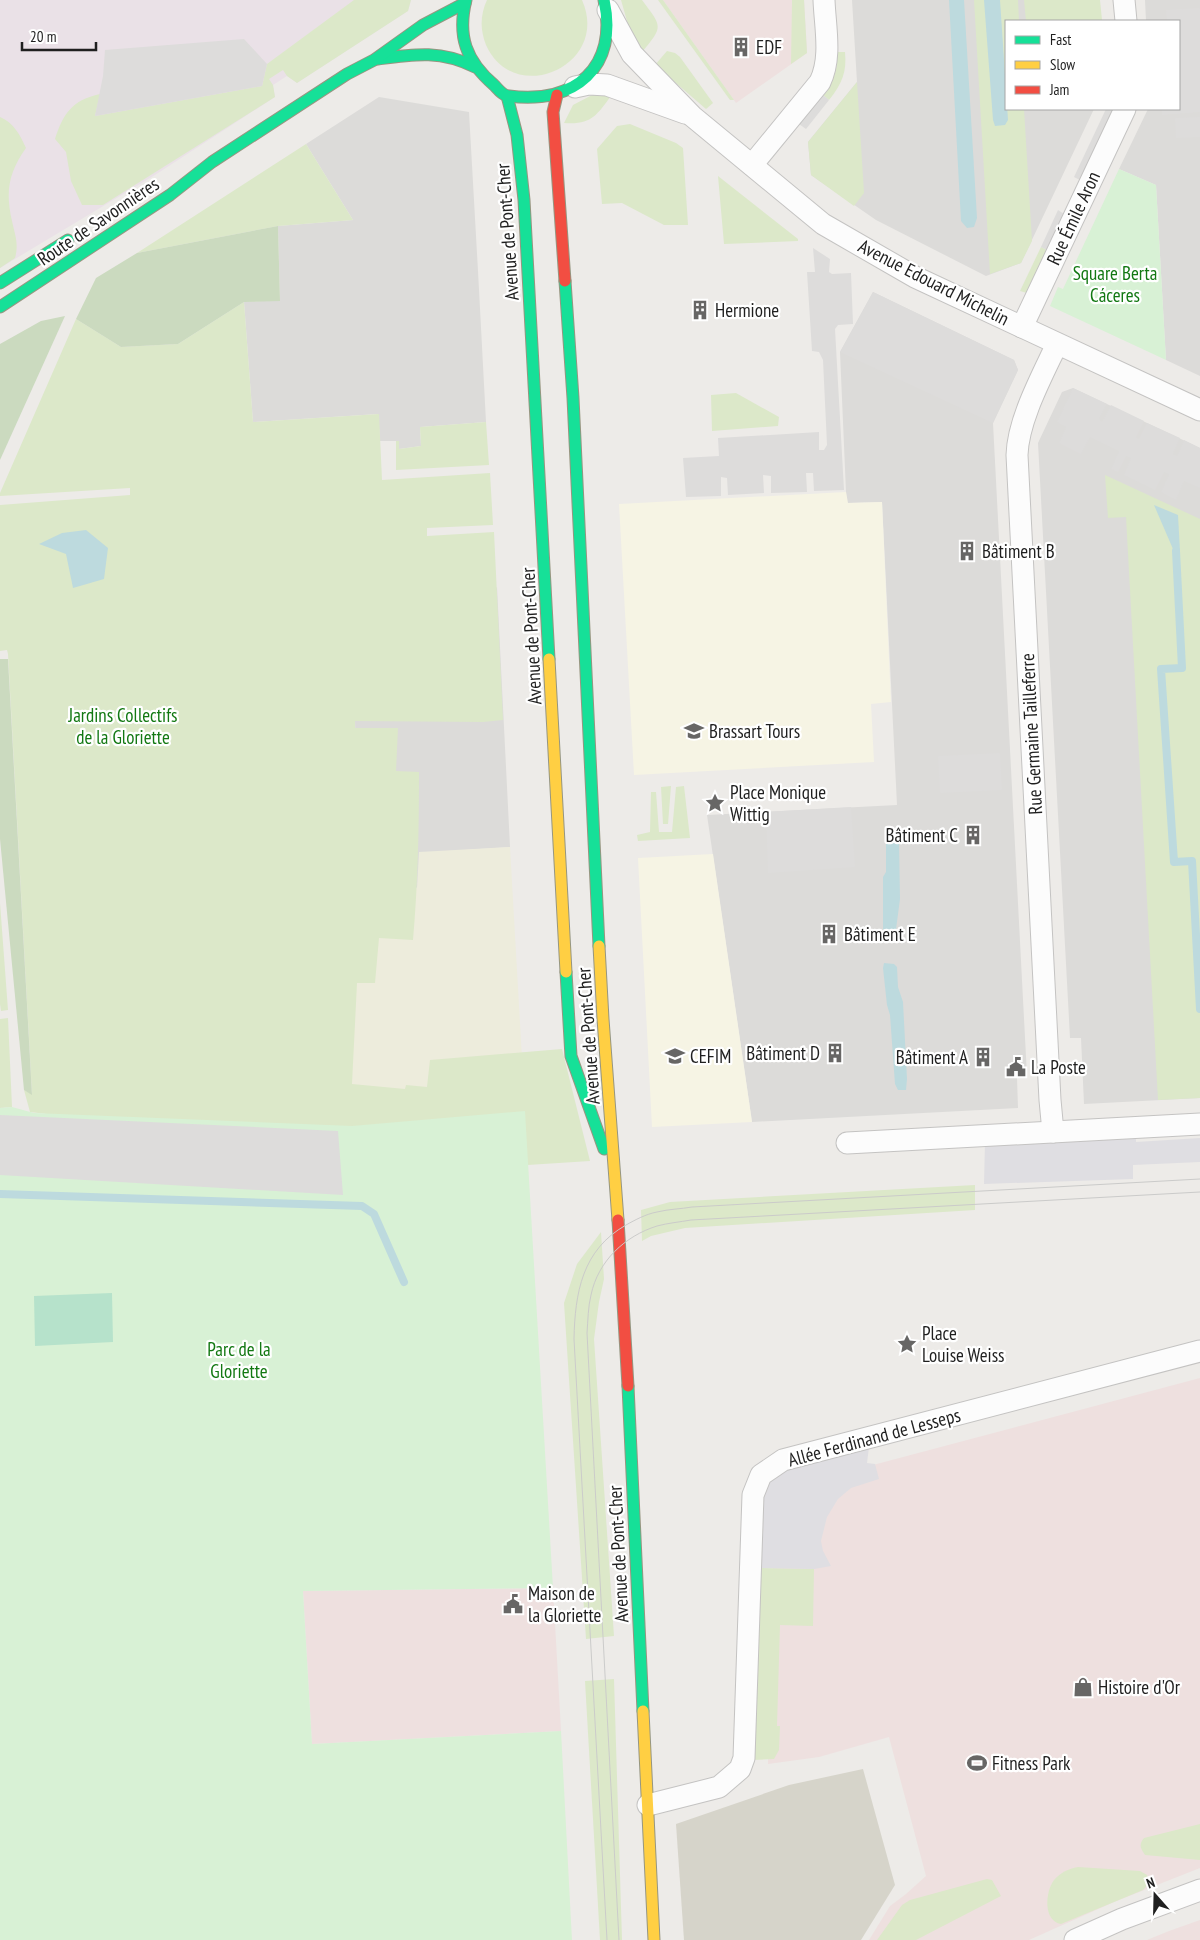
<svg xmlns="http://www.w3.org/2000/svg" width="1200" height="1940" font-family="'PT Sans Narrow',sans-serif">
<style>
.residential{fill:#dcdbd9}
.commercial{fill:#eee0df}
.industrial{fill:#eae1e7}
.education{fill:#f6f4e4}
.construction{fill:#d6d4ca}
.farmland{fill:#edecdc}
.grass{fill:#dce8c9}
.forest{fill:#cbdabf}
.park{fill:#d8f1d5}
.pitch{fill:#b6e2cb}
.parking{fill:#dddcdb}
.plaza{fill:#dfdee2}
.water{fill:#bddade}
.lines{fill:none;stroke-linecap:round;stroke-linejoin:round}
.stream{stroke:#bddade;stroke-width:8}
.street-casing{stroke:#c4c3c2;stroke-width:23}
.fast-casing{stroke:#969681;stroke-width:13}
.slow-casing{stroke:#969681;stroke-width:13}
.jam-casing{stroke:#969681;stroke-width:13}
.street{stroke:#fcfcfc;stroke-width:21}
.fast{stroke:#16e098;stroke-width:11}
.slow{stroke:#ffcf43;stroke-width:11}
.jam{stroke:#f24e42;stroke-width:11}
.tram{stroke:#cbcbca;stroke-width:1}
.labels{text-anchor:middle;stroke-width:4.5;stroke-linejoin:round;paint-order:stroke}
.poi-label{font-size:19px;fill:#1f1f1f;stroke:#fff;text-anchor:start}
.street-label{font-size:19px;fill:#1f1f1f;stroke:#fff}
.park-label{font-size:19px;fill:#127812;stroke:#fff}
</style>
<rect width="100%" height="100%" fill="#edebe8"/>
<!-- residential -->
<g class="residential">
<path d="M852 0H1097L1098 21H1006V109H1094L1021 263 986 276 876 220 811 175 808 142 857 82Z"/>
<path d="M1145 0H1200V376L1166 360 1156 185 1119 169 1148 109H1179V21H1146Z"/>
<path d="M379 97 469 112 478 271 486 422 420 427 421 446 399 449V441H380L378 414 253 422 244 302 280 300 278 226 353 220 306 144Z"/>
<path d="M873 292 1014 360 1018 370 993 423 1027 1076 1017 1078 1018 1108 752 1122 707 815 897 805 882 502 847 503 846 492 840 352Z"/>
<path d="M1073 388 1200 448V1098L1084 1104 1081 1038H1070L1038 443 1062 392Z"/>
<path d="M497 587 510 847 434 852 417 888 358 836 355 721Z"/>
</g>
<!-- commercial -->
<g class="commercial">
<path d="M663 0H804L807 53 736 103Z"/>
<path d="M1200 1378V1868L1114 1902 1029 1940H869L890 1906 906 1894 926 1876 889 1737 819 1757 768 1764 775 1491Z"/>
<path d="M553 1588 561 1731 312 1744 303 1591Z"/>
<path d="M1200 1920V1940H1147L1169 1931Z"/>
</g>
<!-- industrial -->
<path class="industrial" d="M0 0H411L408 11 391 22 297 83 287 76 273 85 275 97 155 175 0 268Z"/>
<!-- education -->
<g class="education">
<path d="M846 492 848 503 882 502 891 702 871 704 874 762 634 775 619 504Z"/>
<path d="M713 854 752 1122 652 1127 638 858Z"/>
</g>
<!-- construction -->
<path class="construction" d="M863 1769 895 1885 861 1940H684L676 1824 789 1785Z"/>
<!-- farmland -->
<path class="farmland" d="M510 847 525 1111 352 1126 343 890 417 888 419 852Z"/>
<!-- grass -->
<g class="grass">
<path d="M354 0H411L408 11 297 83 287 76 283 70 269 79 273 85 275 97 103 205H82L71 181 66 152 55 139C63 114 72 100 100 94L95 116 262 86 267 64Z"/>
<path d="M487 0H582C611 65 514 108 486 45 480 30 480 15 487 0Z"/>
<path d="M621 0H642C662 27 664 26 642 52L629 28Z"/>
<path d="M658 0H663L734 100H730Z"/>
<path d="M792 0H804L807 53 791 64Z"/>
<path d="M974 0H1018L1019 21H1006V109H1024L1032 241 1021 263 990 274Z"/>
<path d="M1024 0H1100L1102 20 1026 21Z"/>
<path d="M667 51 675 53 680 57 713 103 706 109 655 65Z"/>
<path d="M837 52H845C847 72 842 84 829 100L823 95C834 81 838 70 837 52Z"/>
<path d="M857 82 864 193 854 206 811 175 808 142Z"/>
<path d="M594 94 611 96C596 116 591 125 564 123L573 105Z"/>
<path d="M0 117C14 123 20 135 26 148 9 172 5 191 12 221 15 235 19 244 15 258L0 268Z"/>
<path d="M630 124 676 143 683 148 688 225H664L622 203 602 204 597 149 617 126Z"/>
<path d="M306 144 353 220 278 226 137 253Z"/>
<path d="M718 176 798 239V241L724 244Z"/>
<path d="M1041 247 1047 250 1027 293 1020 291Z"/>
<path d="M244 302 253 422 379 414 382 480 490 473 493 525 427 528V536L494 532 503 720 483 722 355 721V728H398L396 771 419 772C419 828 418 884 413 940L379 938 375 983H357L352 1084 405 1089 406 1085 427 1087 430 1060 562 1049 590 1161 496 1167 30 1112 24 1090 32 1094 8 654 7 650 0 651V505L130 495V488L0 496V493L76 319 121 347 178 344Z"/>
<path d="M736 393 779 417 778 426 712 431 711 395Z"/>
<path d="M486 422 489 465 396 470V441H399V449L421 446 420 427Z"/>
<path d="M1105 475 1200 519V1098L1158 1100 1126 517 1108 518Z"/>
<path d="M671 786 668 824H663L661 787Z"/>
<path d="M684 786 690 838 638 841 637 835 650 832 651 792H656L659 832H672L676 787Z"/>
<path d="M0 903 8 1010 1 1011 0 1004Z"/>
<path d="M8 1018 12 1107 0 1108V1019Z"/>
<path d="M975 1185V1210L685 1228 651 1236 642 1241 641 1210 670 1202Z"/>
<path d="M601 1232 604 1279 599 1302 594 1339 614 1636 586 1639 564 1303 577 1264Z"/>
<path d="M759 1568 814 1569 813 1626 780 1625 777 1726H780L779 1750 774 1759 753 1760Z"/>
<path d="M614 1679 622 1940H600L585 1681Z"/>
<path d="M1200 1824V1860L1145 1855C1141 1849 1138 1845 1144 1838Z"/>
<path d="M1078 1867 1140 1871 1147 1875C1150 1882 1148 1885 1143 1890L1061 1924C1043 1921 1045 1892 1054 1880 1061 1872 1068 1869 1078 1867Z"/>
<path d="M987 1879 992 1880 1001 1896 916 1940H877L902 1905 910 1900Z"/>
</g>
<!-- forest -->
<g class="forest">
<path d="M278 226 280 301 244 302 178 344 121 347 76 319 96 278 137 253Z"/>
<path d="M65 316 0 460V344L41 321Z"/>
<path d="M0 659H8L32 1095 24 1090 0 839Z"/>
</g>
<!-- park -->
<g class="park">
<path d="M1119 169 1156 185 1166 360 1050 306 1058 287 1063 289Z"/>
<path d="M12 1107 34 1113 352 1126 525 1111 553 1588 303 1591 312 1744 561 1731 572 1940H0V1108Z"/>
</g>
<!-- pitch -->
<path class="pitch" d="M112 1293 113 1342 35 1346 34 1296Z"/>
<!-- parking -->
<g class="parking">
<path d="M1200 8V112L1162 115V109H1179V21H1167L1166 10Z"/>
<path d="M244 39 267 64 262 86 95 116 103 76 105 50Z"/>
<path d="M823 95 829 100 806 129 799 124Z"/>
<path d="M1106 109H1114L1080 180 1074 177Z"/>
<path d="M1200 117V137L1176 138 1175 118Z"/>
<path d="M1058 210 1064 214 1047 250 1041 247Z"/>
<path d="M813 248 830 259 829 272 832 274 851 273 853 324 838 325 835 329 844 490 814 491 813 473H806L807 492 771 493V476L763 475 764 493 728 495 727 478 721 477V496L686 497 683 458 719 456 718 438 819 432V450H824L827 445 823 360 819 352 812 351 807 272H815Z"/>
<path d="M873 292 1014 360 1018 370 993 423 840 352Z"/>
<path d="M1073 388 1107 404 1099 419 1102 422 1111 405 1144 421 1136 437 1139 439 1147 423 1180 438 1173 454 1177 456 1184 440 1200 448V488L1184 481 1176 500 1161 492 1169 474 1164 472 1155 490 1124 475 1131 458 1126 456 1118 472 1111 469 1119 451 1090 437 1081 454 1059 443 1066 427 1057 422Z"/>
<path d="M1000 753 1002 790 940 793 938 756Z"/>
<path d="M851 807 855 867 768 873 766 812Z"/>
<path d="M0 1115 338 1131 343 1195 0 1175Z"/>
</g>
<!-- plaza -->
<g class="plaza">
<path d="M1136 1133V1142L1200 1138V1162L1133 1165V1179L984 1184 985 1142Z"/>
<path d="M869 1447 867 1463 875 1464 879 1479 851 1488 838 1499 827 1517 821 1541 823 1551 831 1566 814 1569 759 1568 764 1493 771 1480 785 1470Z"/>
</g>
<!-- water -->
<g class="water">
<path d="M949 0H964L977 218 974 227 967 228 961 221Z"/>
<path d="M984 0H1000L1008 120 1005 125 995 126 993 120Z"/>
<path d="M1154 505 1178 515 1180 551 1173 549Z"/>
<path d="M86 530 108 548 104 579 73 588 66 554 39 544 62 533Z"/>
<path d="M896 838 899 841 900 899 895 937H887L883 932V877L886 872V842L888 839Z"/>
<path d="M884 963 894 964 897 967 898 987 903 1002 907 1079 906 1090H898L895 1084 890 1015 887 1005 883 968Z"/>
</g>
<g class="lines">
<!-- stream -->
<g class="stream">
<path d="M1176 551 1182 668 1161 669 1174 862 1192 861 1200 1009"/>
<path d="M0 1194 362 1206 374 1214 404 1282"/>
</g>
<defs>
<g id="street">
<path d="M1124 0 1126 21"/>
<path d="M608 10 632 54 692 116 823 224 915 277 1200 410"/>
<path d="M575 87 589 84 607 85 685 113"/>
<path d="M752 165 820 82C832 57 825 27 824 0"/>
<path d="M1022 327 1125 109"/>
<path d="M1053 1132 1050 1100 1017 455C1018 420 1042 376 1057 344"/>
<path d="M847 1143 1200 1124"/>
<path d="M648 1805 719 1787 740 1769 744 1758 753 1495 761 1475 783 1460 1200 1351"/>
<path d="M1075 1940 1122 1919 1200 1890"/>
</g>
<g id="fast">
<path d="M466 0C457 36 466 61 494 85 498 89 503 96 509 96 575 105 619 67 604 0"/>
<path d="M378 59C415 54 441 50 475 67"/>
<path d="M507 96 517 135 524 200 549 659"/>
<path d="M565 281 573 398 599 946"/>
<path d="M0 283 68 240"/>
<path d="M0 307 170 195 212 162 347 74 374 60 423 25 465 3"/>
<path d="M566 972 571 1056 604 1149"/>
<path d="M628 1386 643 1711"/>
</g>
<g id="slow">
<path d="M549 659 566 972"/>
<path d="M599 946 603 1019 618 1220"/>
<path d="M643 1711 654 1940"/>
</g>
<g id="jam">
<path d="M557 95 553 112 565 281"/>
<path d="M618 1220 628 1386"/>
</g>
</defs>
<!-- street casing -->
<use href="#street" class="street-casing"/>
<!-- fast casing -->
<use href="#fast" class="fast-casing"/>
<!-- slow casing -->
<use href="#slow" class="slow-casing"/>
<!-- jam casing -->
<use href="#jam" class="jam-casing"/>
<!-- street -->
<use href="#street" class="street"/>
<!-- fast -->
<use href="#fast" class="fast"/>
<!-- slow -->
<use href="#slow" class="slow"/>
<!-- jam -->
<use href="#jam" class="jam"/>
<!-- tram -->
<g class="tram">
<path d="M607 1940 574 1339C575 1293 582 1250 626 1225 635 1220 646 1214 657 1212 669 1209 681 1209 692 1207L1200 1179"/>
<path d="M619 1940 587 1333C588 1320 588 1307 591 1295 598 1261 625 1236 657 1226 668 1223 680 1222 691 1220L1200 1192"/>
</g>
</g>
<!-- icons -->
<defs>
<symbol id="building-bare" viewBox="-9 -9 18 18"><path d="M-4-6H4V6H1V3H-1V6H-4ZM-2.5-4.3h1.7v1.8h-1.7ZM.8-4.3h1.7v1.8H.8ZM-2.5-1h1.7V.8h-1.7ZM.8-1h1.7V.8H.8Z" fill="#676665" stroke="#fff" stroke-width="2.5" paint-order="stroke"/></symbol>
<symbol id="university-bare" viewBox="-9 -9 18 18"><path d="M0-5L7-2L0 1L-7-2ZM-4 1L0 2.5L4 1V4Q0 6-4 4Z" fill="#676665" stroke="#fff" stroke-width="2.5" paint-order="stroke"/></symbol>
<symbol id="sight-bare" viewBox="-9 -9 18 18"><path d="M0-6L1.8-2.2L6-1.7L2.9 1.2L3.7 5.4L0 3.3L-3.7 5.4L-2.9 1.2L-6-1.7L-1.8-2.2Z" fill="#676665" stroke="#fff" stroke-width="2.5" paint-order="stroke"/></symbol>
<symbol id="civic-bare" viewBox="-9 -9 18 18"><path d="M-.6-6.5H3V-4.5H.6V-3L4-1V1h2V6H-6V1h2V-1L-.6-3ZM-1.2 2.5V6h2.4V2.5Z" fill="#676665" stroke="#fff" stroke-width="2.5" paint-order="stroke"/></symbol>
<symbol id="shop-bare" viewBox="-9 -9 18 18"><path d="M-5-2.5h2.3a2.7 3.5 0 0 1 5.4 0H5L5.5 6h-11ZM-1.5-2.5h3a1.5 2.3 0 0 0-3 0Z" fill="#676665" stroke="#fff" stroke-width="2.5" paint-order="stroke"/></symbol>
<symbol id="stadium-bare" viewBox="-9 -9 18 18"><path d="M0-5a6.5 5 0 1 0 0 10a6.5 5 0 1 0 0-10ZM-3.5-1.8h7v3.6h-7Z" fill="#676665" stroke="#fff" stroke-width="2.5" paint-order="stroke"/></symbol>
</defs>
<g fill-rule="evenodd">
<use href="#building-bare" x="727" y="33" width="28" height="28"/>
<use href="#building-bare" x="686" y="296" width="28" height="28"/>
<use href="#building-bare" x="953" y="537" width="28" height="28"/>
<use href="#university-bare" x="680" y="717" width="28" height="28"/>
<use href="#sight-bare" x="701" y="789" width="28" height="28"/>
<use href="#building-bare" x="959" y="821" width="28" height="28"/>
<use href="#building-bare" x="815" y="920" width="28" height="28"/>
<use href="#building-bare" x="821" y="1039" width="28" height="28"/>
<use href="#university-bare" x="661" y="1042" width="28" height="28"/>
<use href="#building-bare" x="969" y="1043" width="28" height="28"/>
<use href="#civic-bare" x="1002" y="1053" width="28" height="28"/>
<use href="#sight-bare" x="893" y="1330" width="28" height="28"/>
<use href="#civic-bare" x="499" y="1590" width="28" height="28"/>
<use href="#shop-bare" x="1069" y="1673" width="28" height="28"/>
<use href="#stadium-bare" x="963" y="1749" width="28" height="28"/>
</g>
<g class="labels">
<!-- poi labels -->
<g class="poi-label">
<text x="756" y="54">EDF</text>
<text x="715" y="317">Hermione</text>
<text x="982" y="558">Bâtiment B</text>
<text x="709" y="738">Brassart Tours</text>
<text x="730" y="799">Place Monique<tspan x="730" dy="22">Wittig</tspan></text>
<text x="958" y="842" text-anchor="end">Bâtiment C</text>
<text x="844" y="941">Bâtiment E</text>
<text x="820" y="1060" text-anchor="end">Bâtiment D</text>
<text x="690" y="1063">CEFIM</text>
<text x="968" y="1064" text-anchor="end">Bâtiment A</text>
<text x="1031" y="1074">La Poste</text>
<text x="922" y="1340">Place<tspan x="922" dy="22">Louise Weiss</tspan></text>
<text x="528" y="1600">Maison de<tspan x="528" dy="22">la Gloriette</tspan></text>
<text x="1098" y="1694">Histoire d'Or</text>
<text x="992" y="1770">Fitness Park</text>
</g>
<!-- street labels -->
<g class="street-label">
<text transform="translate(1073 218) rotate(-65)" y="7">Rue Émile Aron</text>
<text transform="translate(98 221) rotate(-34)" y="7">Route de Savonnières</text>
<text transform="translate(507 232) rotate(-94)" y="7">Avenue de Pont-Cher</text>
<text transform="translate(934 282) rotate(27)" y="7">Avenue Edouard Michelin</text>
<text transform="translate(531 636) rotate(-93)" y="7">Avenue de Pont-Cher</text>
<text transform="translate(1031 734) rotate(-93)" y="7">Rue Germaine Tailleferre</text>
<text transform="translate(588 1036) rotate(-94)" y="7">Avenue de Pont-Cher</text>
<text transform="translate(874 1437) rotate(-15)" y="7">Allée Ferdinand de Lesseps</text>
<text transform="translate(618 1554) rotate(-93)" y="7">Avenue de Pont-Cher</text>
</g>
<!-- park labels -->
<g class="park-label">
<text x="1115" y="280">Square Berta<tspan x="1115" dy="22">Cáceres</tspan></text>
<text x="123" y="722">Jardins Collectifs<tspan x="123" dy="22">de la Gloriette</tspan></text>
<text x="239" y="1356">Parc de la<tspan x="239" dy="22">Gloriette</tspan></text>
</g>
</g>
<!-- legend -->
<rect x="1005" y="20" width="175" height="90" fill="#ffffff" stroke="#a5a5a5"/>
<rect x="1015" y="36" width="25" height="8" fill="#16e098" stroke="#a5a5a5"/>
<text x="1050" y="45" font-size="15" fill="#1f1f1f">Fast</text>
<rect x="1015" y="61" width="25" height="8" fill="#ffcf43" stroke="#a5a5a5"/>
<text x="1050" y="70" font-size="15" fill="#1f1f1f">Slow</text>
<rect x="1015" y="86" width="25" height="8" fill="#f24e42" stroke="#a5a5a5"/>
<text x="1050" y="95" font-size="15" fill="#1f1f1f">Jam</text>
<!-- north arrow -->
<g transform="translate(1155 1895) rotate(340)" stroke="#ffffff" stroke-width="4" paint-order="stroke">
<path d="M0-4L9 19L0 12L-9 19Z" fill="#1f1f1f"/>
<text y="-8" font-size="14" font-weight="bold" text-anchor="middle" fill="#1f1f1f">N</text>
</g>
<!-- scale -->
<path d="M22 42v8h74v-8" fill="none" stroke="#1f1f1f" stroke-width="2.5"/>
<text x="30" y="42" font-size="15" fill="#1f1f1f" stroke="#ffffff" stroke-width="4" paint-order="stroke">20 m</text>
</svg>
